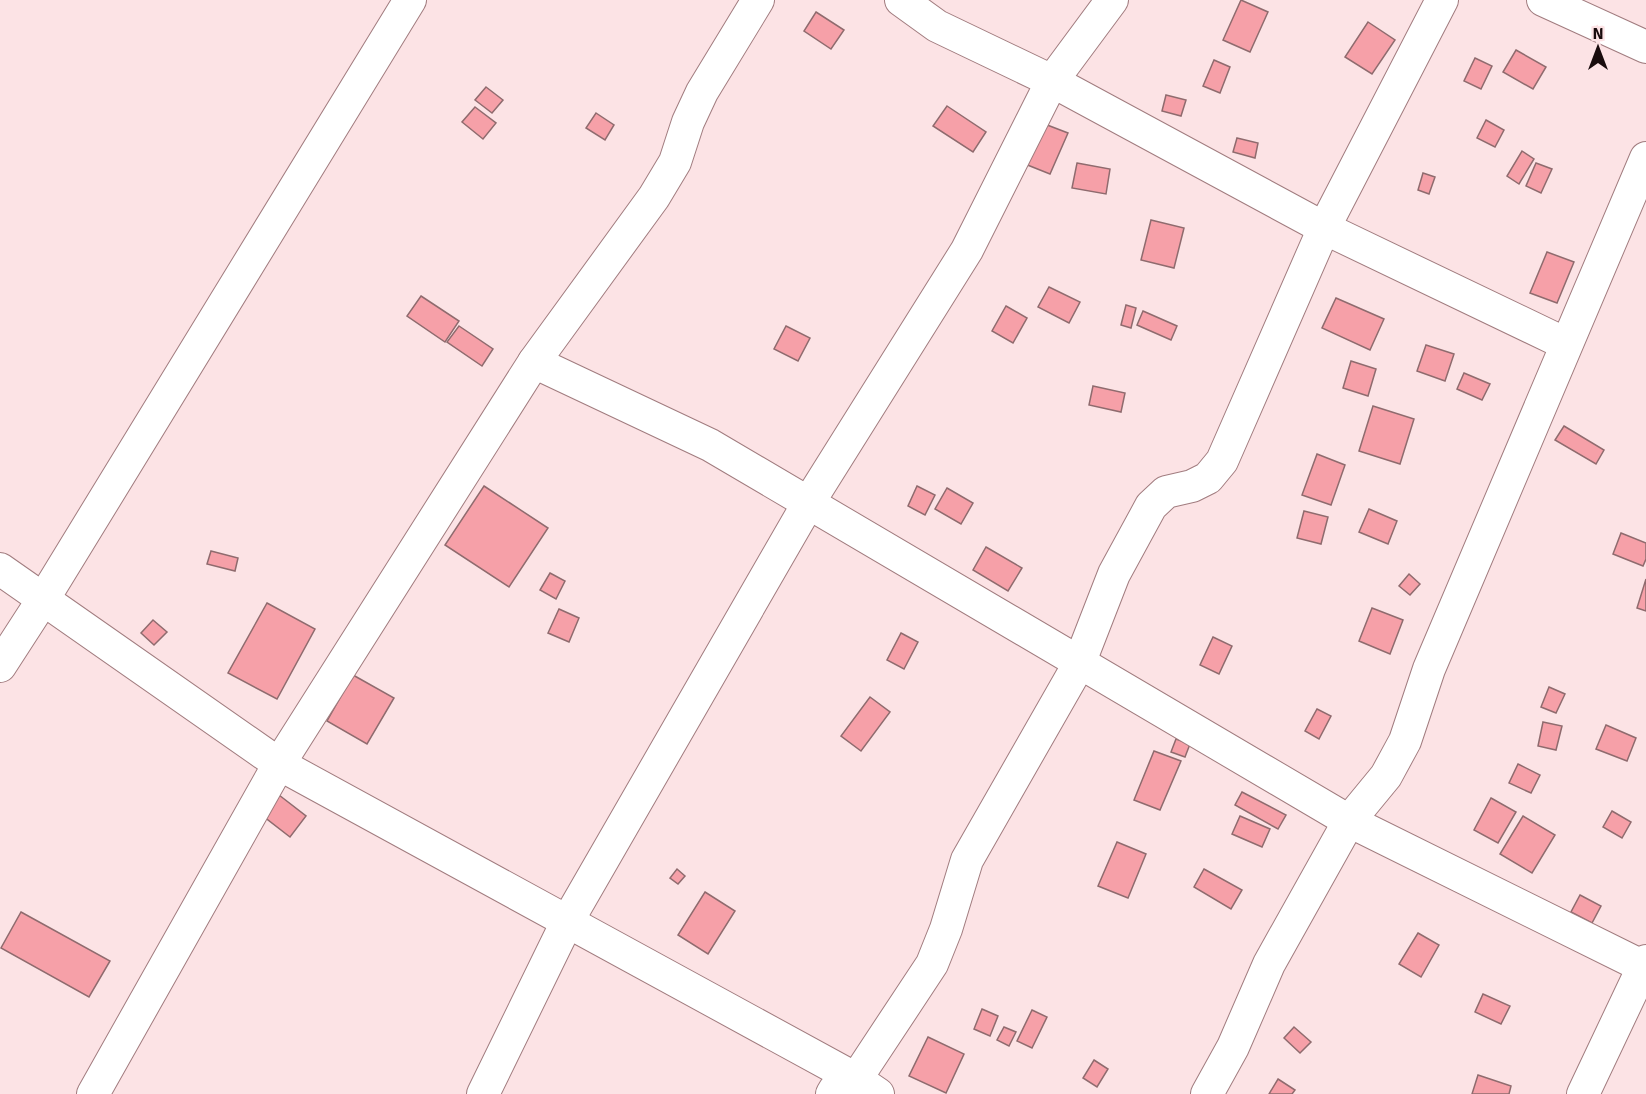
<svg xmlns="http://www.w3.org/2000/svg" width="1646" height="1094" font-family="Signika,sans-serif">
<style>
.building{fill:#f6a0a8;stroke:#8f6b6e;stroke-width:1.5}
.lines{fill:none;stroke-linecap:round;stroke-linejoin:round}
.minor-casing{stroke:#a17c7f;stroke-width:34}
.minor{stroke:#fff;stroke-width:32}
</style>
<rect width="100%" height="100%" fill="#fce3e5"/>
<!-- building -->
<g class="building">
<path d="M1241 0 1268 12 1250 52 1223 40Z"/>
<path d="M816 12 844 30 831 49 804 31Z"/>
<path d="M1368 22 1395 40 1372 74 1345 57Z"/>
<path d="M1516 50 1546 67 1533 89 1503 72Z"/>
<path d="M1475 58 1492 66 1481 89 1464 81Z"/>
<path d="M1214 60 1230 67 1220 93 1203 86Z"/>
<path d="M486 87 503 100 492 113 475 100Z"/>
<path d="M1166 95 1186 100 1181 116 1162 111Z"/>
<path d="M947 106 986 132 973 152 933 126Z"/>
<path d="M475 107 496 123 483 139 462 122Z"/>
<path d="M596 113 614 125 605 140 586 128Z"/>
<path d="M1486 120 1504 130 1495 147 1477 138Z"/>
<path d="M1042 123 1068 133 1050 174 1025 164Z"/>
<path d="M1237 138 1258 143 1255 158 1233 152Z"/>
<path d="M1522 151 1534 159 1519 184 1507 176Z"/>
<path d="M1077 163 1110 169 1106 194 1072 188Z"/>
<path d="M1536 163 1552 169 1541 193 1526 186Z"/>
<path d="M1423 173 1435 177 1429 194 1418 190Z"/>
<path d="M1151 220 1184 228 1174 268 1141 260Z"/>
<path d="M1547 252 1574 262 1557 303 1530 293Z"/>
<path d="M1049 287 1080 302 1069 323 1038 307Z"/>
<path d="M421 296 459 321 445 342 407 316Z"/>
<path d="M1336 298 1384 319 1370 350 1322 328Z"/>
<path d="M1126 305 1136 308 1131 328 1121 325Z"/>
<path d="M1006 306 1027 318 1013 343 992 331Z"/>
<path d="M1143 311 1177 326 1171 340 1137 325Z"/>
<path d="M459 326 493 349 482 366 447 342Z"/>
<path d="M786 326 810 338 798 361 774 349Z"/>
<path d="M1426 345 1454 354 1445 381 1417 371Z"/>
<path d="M1351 361 1376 369 1368 396 1343 388Z"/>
<path d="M1464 373 1490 384 1482 400 1457 389Z"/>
<path d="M1093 386 1125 393 1121 412 1089 405Z"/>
<path d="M1373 406 1414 419 1400 464 1359 451Z"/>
<path d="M1564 426 1604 450 1596 464 1555 440Z"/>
<path d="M1317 454 1345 465 1331 505 1302 495Z"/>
<path d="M484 486 548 528 509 587 445 545Z"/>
<path d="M917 486 935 495 925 515 908 506Z"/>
<path d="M947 488 973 503 961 524 935 509Z"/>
<path d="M1369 509 1397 521 1388 544 1359 532Z"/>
<path d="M1304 511 1328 517 1321 544 1297 538Z"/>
<path d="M1621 533 1646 543V559L1643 566 1613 554Z"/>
<path d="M986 547 1022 568 1008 591 973 570Z"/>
<path d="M211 551 238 558 235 571 207 564Z"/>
<path d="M550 573 565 581 556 599 540 590Z"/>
<path d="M1409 574 1420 584 1410 595 1399 586Z"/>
<path d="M1646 579V611L1637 608Z"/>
<path d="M267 603 315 629 277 699 228 673Z"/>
<path d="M1372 608 1403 620 1390 654 1359 641Z"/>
<path d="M559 609 579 618 569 642 548 633Z"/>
<path d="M153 620 167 632 154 645 141 633Z"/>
<path d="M901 633 918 642 904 669 887 660Z"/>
<path d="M1213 637 1232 646 1219 674 1200 665Z"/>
<path d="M353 675 394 698 367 744 327 721Z"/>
<path d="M1549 687 1565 694 1556 713 1541 707Z"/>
<path d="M870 697 890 712 861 751 841 736Z"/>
<path d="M1317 709 1331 716 1319 739 1305 731Z"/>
<path d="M1543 722 1562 726 1556 750 1538 746Z"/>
<path d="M1606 725 1636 738 1627 761 1596 749Z"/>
<path d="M1176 739 1190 744 1185 757 1171 752Z"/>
<path d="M1154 751 1181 761 1160 810 1134 800Z"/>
<path d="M1518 764 1540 775 1531 793 1509 783Z"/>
<path d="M1242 792 1286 815 1278 829 1235 805Z"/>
<path d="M279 795 306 816 290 837 263 816Z"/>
<path d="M1491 798 1516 812 1498 843 1474 830Z"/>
<path d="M1612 811 1631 822 1622 838 1603 827Z"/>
<path d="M1240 816 1270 829 1262 847 1232 834Z"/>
<path d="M1523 816 1555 835 1532 873 1500 854Z"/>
<path d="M1117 842 1146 854 1128 898 1098 886Z"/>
<path d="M677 869 685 876 678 884 670 878Z"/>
<path d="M1204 869 1242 890 1231 909 1194 887Z"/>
<path d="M705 892 735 911 708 954 678 935Z"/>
<path d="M1580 895 1601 906 1592 923 1571 912Z"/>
<path d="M21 912 110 961 89 997 1 948Z"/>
<path d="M1418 933 1439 945 1421 977 1399 964Z"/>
<path d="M1483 994 1510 1006 1501 1024 1475 1012Z"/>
<path d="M982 1009 998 1016 990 1036 974 1029Z"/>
<path d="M1032 1010 1047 1017 1032 1048 1017 1041Z"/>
<path d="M1004 1027 1016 1032 1009 1046 997 1040Z"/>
<path d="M1294 1027 1311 1042 1300 1053 1284 1038Z"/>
<path d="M928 1037 964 1054 946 1093 909 1076Z"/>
<path d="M1094 1060 1108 1069 1097 1087 1083 1078Z"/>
<path d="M1478 1075 1511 1086 1509 1094H1472Z"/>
<path d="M1278 1079 1295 1090 1292 1094H1269Z"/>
</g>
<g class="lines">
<defs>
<g id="minor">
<path d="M901 0 937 26 1052 81 1324 228 1566 344"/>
<path d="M1543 0 1646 47"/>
<path d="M534 362 710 445 1349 821 1644 967"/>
<path d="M0 569 279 764 856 1079 878 1094"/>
<path d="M0 666 44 598 410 0"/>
<path d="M93 1094 279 764 534 362 654 197 675 162 688 122 702 92 758 0"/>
<path d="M483 1094 567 922 809 502 967 250 1052 81 1112 0"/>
<path d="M832 1094 835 1089 856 1079 932 964 946 929 967 860 1079 664 1114 574 1151 506 1166 492 1192 486 1208 478 1222 461 1324 228 1442 0"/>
<path d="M1207 1094 1233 1047 1269 964 1349 821 1386 776 1405 741 1429 669 1646 158"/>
<path d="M1583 1094 1646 961"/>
</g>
</defs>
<!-- minor casing -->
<use href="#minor" class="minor-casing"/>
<!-- minor -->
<use href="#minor" class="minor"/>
</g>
<!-- north arrow -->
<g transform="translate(1598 48)" stroke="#fce3e5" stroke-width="4.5" paint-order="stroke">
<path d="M0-4.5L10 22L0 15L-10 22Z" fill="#190c0d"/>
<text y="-9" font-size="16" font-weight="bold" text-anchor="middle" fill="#190c0d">N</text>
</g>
</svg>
